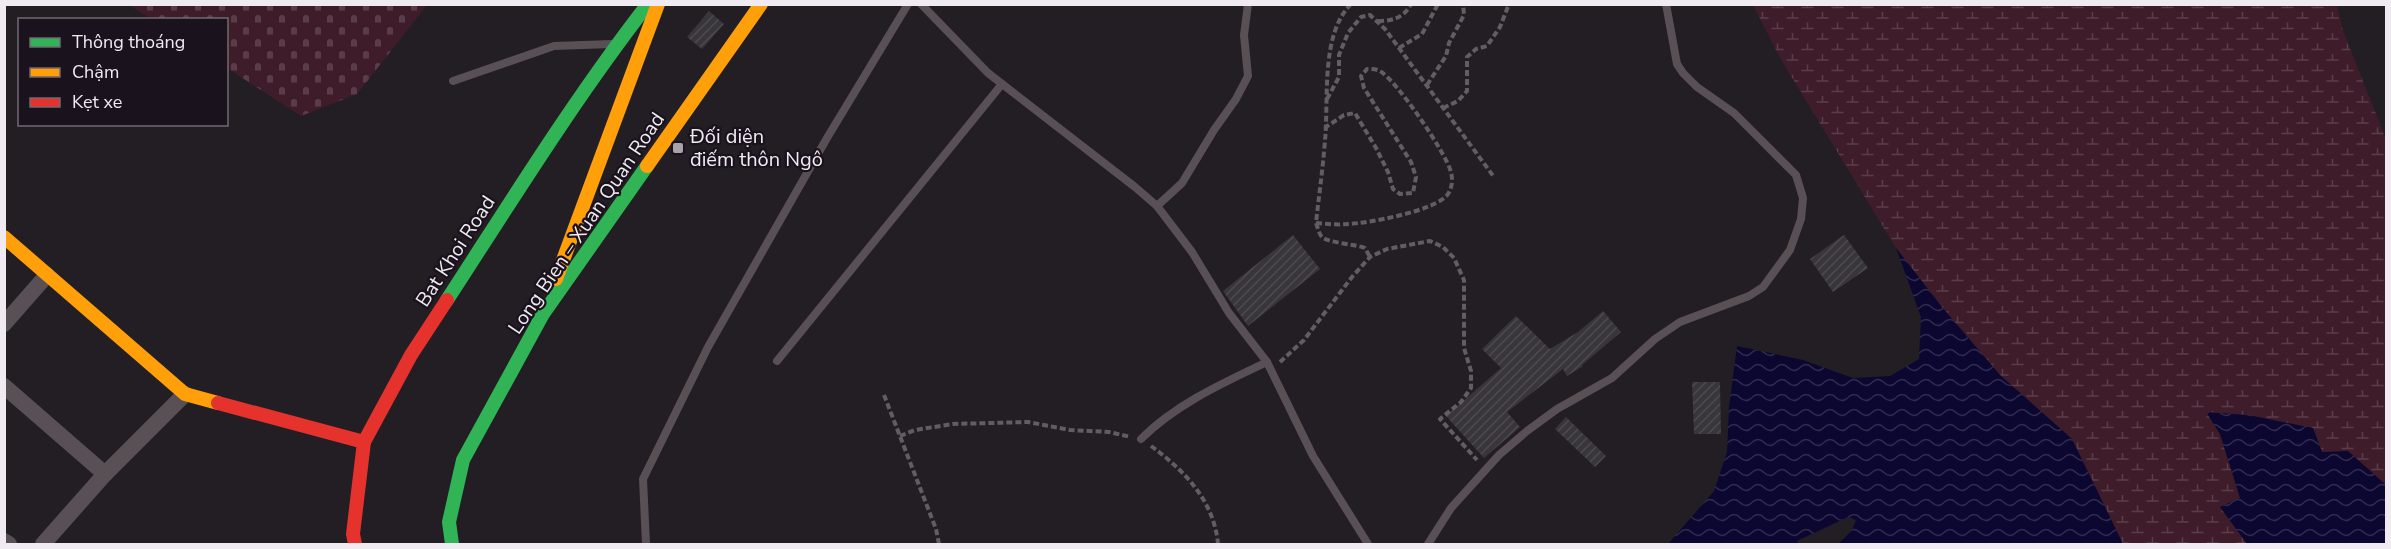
<svg xmlns="http://www.w3.org/2000/svg" width="2391" height="549" font-family="'Nunito Sans',sans-serif">
<style>
.wetland{fill:url(#wetland-marsh)}
.cemetery{fill:url(#cemetery-stones)}
.water{fill:url(#water-waves)}
.building{fill:url(#building-hatch)}
.lines{fill:none;stroke-linecap:round;stroke-linejoin:round}
.path{stroke:#635d62;stroke-width:4;stroke-dasharray:6 3;stroke-linecap:butt}
.lane{stroke:#585055;stroke-width:8}
.street{stroke:#585055;stroke-width:16}
.fast{stroke:#30b455;stroke-width:14}
.slow{stroke:#ff9f0a;stroke-width:14}
.jam{stroke:#e5322d;stroke-width:14}
.poi-dot{fill:#a8a3aa;stroke:#1a121c;stroke-width:2}
.labels{text-anchor:middle;stroke-width:4.5;stroke-linejoin:round;paint-order:stroke}
.poi-label{font-size:20px;fill:#f0ebf2;stroke:#1a121c;text-anchor:start}
.street-label{font-size:20px;fill:#f0ebf2;stroke:#1a121c}
</style>
<defs>
<pattern id="wetland-marsh" width="20" height="14" patternUnits="userSpaceOnUse" patternTransform="scale(1.5)"><rect width="20" height="14" fill="#3f1c2a"/><path d="M1 5h8M5 5V1M11 12h8M15 12V8" fill="none" stroke="#5b3d49"/></pattern>
<pattern id="cemetery-stones" width="16" height="16" patternUnits="userSpaceOnUse" patternTransform="scale(1.5)"><rect width="16" height="16" fill="#3f1c2a"/><path d="M2 7V4a2 2 0 0 1 4 0v3zM10 15v-3a2 2 0 0 1 4 0v3z" fill="#5b3d49"/></pattern>
<pattern id="water-waves" width="16" height="10" patternUnits="userSpaceOnUse" patternTransform="scale(1.5)"><rect width="16" height="10" fill="#0c0730"/><path d="M0 5q4-4 8 0t8 0" fill="none" stroke="#302b4e"/></pattern>
<pattern id="building-hatch" width="6" height="6" patternUnits="userSpaceOnUse" patternTransform="scale(1.5)"><rect width="6" height="6" fill="#39363b"/><path d="M-1 1l2-2M0 6l6-6M5 7l2-2" fill="none" stroke="#4c4a4e"/></pattern>
</defs>
<rect width="100%" height="100%" fill="#221e23"/>
<!-- wetland -->
<path class="wetland" d="M1753 5H2337L2343 31 2386 139V485L2348 452H2322L2313 428 2207 413 2220 434 2240 498 2221 507 2247 544H2123L2072 439 2000 375 1942 307 1896 248 1780 58Z"/>
<!-- cemetery -->
<path class="cemetery" d="M129 5H427L357 94 301 116 227 68 226 20 152 19Z"/>
<!-- water -->
<g class="water">
<path d="M1896 248 1942 307 2000 375 2072 439 2123 544H1838L1852 530 1856 520 1848 517 1797 541 1798 544H1668L1714 491 1727 452 1729 407 1737 346 1803 360 1853 378 1890 376 1919 359 1921 317Z"/>
<path d="M2206 412 2248 415 2313 428 2322 452 2348 451 2386 485V544H2247L2220 507 2240 498 2220 434Z"/>
</g>
<!-- building -->
<g class="building">
<path d="M709 11 724 24 702 49 687 37Z"/>
<path d="M1293 235 1320 269 1248 326 1223 291Z"/>
<path d="M1844 235 1868 268 1833 292 1810 259Z"/>
<path d="M1603 311 1621 332 1582 365 1583 366 1567 376 1563 369 1507 412 1520 427 1484 458 1446 416 1501 368 1482 349 1516 316 1550 349 1578 332Z"/>
<path d="M1692 382H1720L1721 434H1694Z"/>
<path d="M1566 417 1606 456 1595 467 1555 429Z"/>
</g>
<g class="lines">
<!-- path -->
<g class="path">
<path d="M1351 4C1320 35 1329 100 1325 140 1323 168 1319 195 1316 223 1318 228 1319 234 1322 237 1328 243 1355 244 1365 248L1370 257"/>
<path d="M1378 21C1392 21 1404 18 1411 4"/>
<path d="M1399 48 1422 34 1438 4"/>
<path d="M1427 85 1446 56 1449 43 1464 15 1463 4"/>
<path d="M1327 99 1339 77V55L1348 33 1361 17 1370 15 1385 29 1494 177"/>
<path d="M1443 108 1458 101 1467 91V57L1476 49 1487 46 1500 27 1509 4"/>
<path d="M1316 223C1327 224 1338 225 1348 224 1369 223 1436 211 1448 194 1452 188 1453 180 1451 172 1446 153 1397 81 1380 71 1376 69 1371 69 1367 69L1361 76 1364 88 1411 162 1416 177 1413 193 1400 194 1393 189 1388 172 1376 148 1355 113 1344 115 1326 127"/>
<path d="M1280 362 1304 340 1352 277 1370 257 1387 249 1430 241 1443 247 1454 258 1464 280V348L1471 371V388L1461 402 1440 419 1477 460"/>
<path d="M884 395 936 529 939 544"/>
<path d="M900 436 915 430 953 424 1028 422 1070 430 1109 432 1131 437"/>
<path d="M1151 446C1185 471 1214 501 1218 544"/>
</g>
<!-- lane -->
<g class="lane">
<path d="M921 4 988 73 1135 187 1157 206 1192 252 1229 313 1267 362 1313 456 1368 544"/>
<path d="M453 81 554 46 612 44"/>
<path d="M1157 206 1182 183 1214 130 1236 99 1248 76 1244 35 1248 4"/>
<path d="M777 361 1002 84"/>
<path d="M1141 439C1176 404 1223 383 1267 362"/>
<path d="M646 544 643 479 708 347 827 138 908 4"/>
<path d="M1428 544 1451 508 1499 455 1527 431 1557 409 1612 378 1655 339 1680 322 1749 296 1763 287 1790 250 1801 219 1803 198 1796 175 1734 113 1697 87 1683 73 1677 64 1666 4"/>
</g>
<!-- street -->
<g class="street">
<path d="M4 324 47 275"/>
<path d="M4 386 105 474"/>
<path d="M4 541 9 544"/>
<path d="M43 544 105 474 185 394"/>
</g>
<!-- fast -->
<g class="fast">
<path d="M447 300C512 200 575 98 648 4"/>
<path d="M452 544 449 522 463 460 543 314 647 166"/>
</g>
<!-- slow -->
<g class="slow">
<path d="M647 166 761 4"/>
<path d="M4 237 185 394 218 403"/>
<path d="M556 279 658 4"/>
</g>
<!-- jam -->
<g class="jam">
<path d="M218 403 364 442"/>
<path d="M355 544 353 534 364 442 411 355 447 300"/>
</g>
</g>
<!-- markers -->
<rect class="poi-dot" x="672" y="142" width="12" height="12" rx="3"/>
<g class="labels">
<!-- poi labels -->
<g class="poi-label">
<text x="690" y="143">Đối diện<tspan x="690" dy="23">điếm thôn Ngô</tspan></text>
</g>
<!-- street labels -->
<g class="street-label">
<text transform="translate(586 223) rotate(-56)" y="7">Long Bien – Xuan Quan Road</text>
<text transform="translate(455 251) rotate(-57)" y="7">Bat Khoi Road</text>
</g>
</g>
<!-- border -->
<rect width="2391" height="549" fill="none" stroke="#f0ebf2" stroke-width="12"/>
<!-- legend -->
<rect x="18" y="18" width="210" height="108" fill="#1a121c" stroke="#706972" stroke-width="1.5"/>
<rect x="30" y="38" width="30" height="9" fill="#30b455" stroke="#706972" stroke-width="1.5"/>
<text x="72" y="48" font-size="18" fill="#f0ebf2">Thông thoáng</text>
<rect x="30" y="68" width="30" height="9" fill="#ff9f0a" stroke="#706972" stroke-width="1.5"/>
<text x="72" y="78" font-size="18" fill="#f0ebf2">Chậm</text>
<rect x="30" y="98" width="30" height="9" fill="#e5322d" stroke="#706972" stroke-width="1.5"/>
<text x="72" y="108" font-size="18" fill="#f0ebf2">Kẹt xe</text>
</svg>
